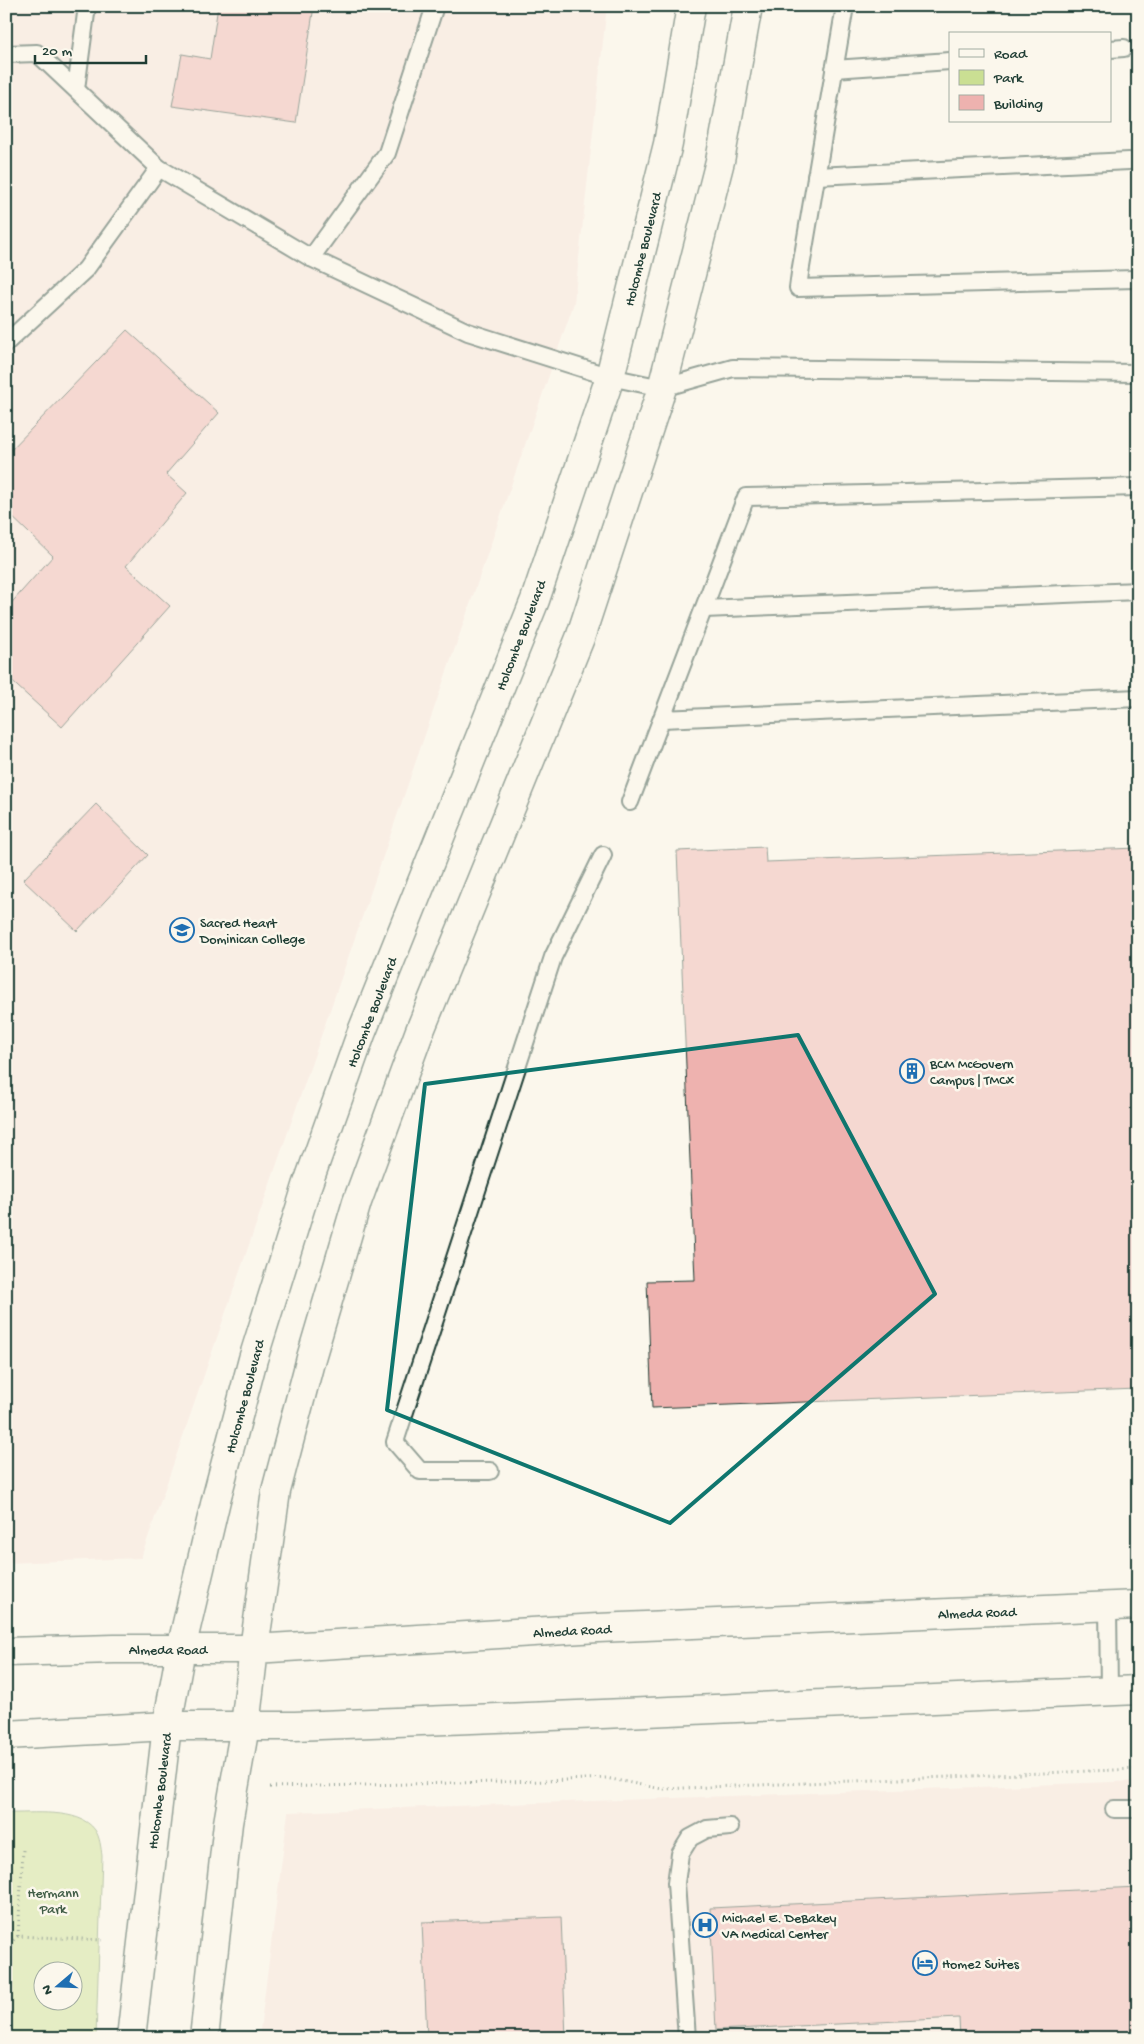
<svg xmlns="http://www.w3.org/2000/svg" width="1144" height="2044" font-family="'Gochi Hand',sans-serif">
<style>
.built{fill:#f7e2da}
.green{fill:#cadf93;stroke:#748e64;fill-rule:evenodd}
.building{fill:#eeb2af;stroke:#1f3d34}
.lines{fill:none;stroke-linecap:round;stroke-linejoin:round}
.service-casing{stroke:#1f3d34;stroke-width:20}
.primary-casing{stroke:#1f3d34;stroke-width:31}
.path{stroke:#1f3d34;stroke-width:3;stroke-dasharray:1 4;stroke-linecap:butt}
.service{stroke:#fbf7ec;stroke-width:16}
.primary{stroke:#fbf7ec;stroke-width:28}
.marked{fill:none;stroke:#0f766e;stroke-width:4;stroke-linejoin:round}
.labels{text-anchor:middle;stroke-width:5;stroke-linejoin:round;paint-order:stroke}
.street-label{font-size:14px;fill:#1f3d34;stroke:#fbf7ec}
.poi-label{font-size:14px;fill:#1f3d34;stroke:#fbf7ec;text-anchor:start}
.park-label{font-size:14px;fill:#415d47;stroke:#fbf7ec}
</style>
<rect width="100%" height="100%" fill="#fbf7ec"/>
<filter id="ink" filterUnits="userSpaceOnUse"><feTurbulence type="fractalNoise" baseFrequency=".02" numOctaves="2"/><feDisplacementMap in="SourceGraphic" scale="10" xChannelSelector="R" yChannelSelector="G"/><feConvolveMatrix kernelMatrix="1 2 1 2 8 2 1 2 1" color-interpolation-filters="sRGB"/></filter>
<g filter="url(#ink)">
<!-- built -->
<g class="built">
<path d="M6 6H607L574 303 141 1558 6 1563Z"/>
<path d="M1138 1781V2038H259L288 1812Z"/>
</g>
<!-- green -->
<path class="green" d="M6 1813C31 1814 79 1807 95 1830 100 1837 101 1848 102 1856L96 2038H6ZM42 1972H72V2002H42Z"/>
<!-- building -->
<g class="building">
<path d="M218 6H314L296 123 172 106 182 54 210 59Z"/>
<path d="M127 330 219 413 166 474 187 493 126 566 170 606 62 727 6 676V609L53 556 6 511V455Z"/>
<path d="M96 804 148 855 77 931 23 880Z"/>
<path d="M765 847 766 862 1138 848V1389L652 1408 647 1281 695 1280 677 851Z"/>
<path d="M1138 1887V2038H960L959 2018 716 2030 710 1908Z"/>
<path d="M561 1917 566 2038H427L422 1922Z"/>
</g>
<g class="lines">
<defs>
<g id="service">
<path d="M845 6 800 273 798 288 1135 279"/>
<path d="M1110 49 1124 48"/>
<path d="M6 54 37 53 159 168 311 258 468 332 610 377 662 388 733 368 1138 373"/>
<path d="M834 69 950 61"/>
<path d="M76 89 87 6"/>
<path d="M816 176 1129 161"/>
<path d="M311 258 387 153 435 6"/>
<path d="M6 343 86 269 159 168"/>
<path d="M704 609 1138 591"/>
<path d="M662 719 1138 698"/>
<path d="M630 802 746 497 1138 487"/>
<path d="M490 1471H420L395 1442 553 957 603 855"/>
<path d="M1108 1606 1109 1691"/>
<path d="M1114 1809H1138"/>
<path d="M687 2038 676 1883 680 1854 690 1838 707 1829 730 1827"/>
</g>
<g id="primary">
<path d="M6 1652 114 1649H254L598 1628 1138 1605"/>
<path d="M6 1735 167 1726H295L602 1714 1138 1690"/>
<path d="M131 2038 167 1726 181 1649 216 1500 253 1359 307 1186 361 1034 535 600 610 377 668 144 691 6"/>
<path d="M204 2038 228 1823 245 1726 254 1649 276 1491 311 1358 357 1202 419 1033 580 638 662 388 720 161 748 6"/>
</g>
</defs>
<!-- service casing -->
<use href="#service" class="service-casing"/>
<!-- primary casing -->
<use href="#primary" class="primary-casing"/>
<!-- path -->
<g class="path">
<path d="M270 1787 547 1781 606 1778 662 1789 1138 1769"/>
<path d="M18 1936 23 1850"/>
<path d="M6 1947 18 1936 102 1940"/>
</g>
<!-- service -->
<use href="#service" class="service"/>
<!-- primary -->
<use href="#primary" class="primary"/>
</g>
</g>
<!-- marked area -->
<path d="M0 0H1144V2044H0ZM798 1035 935 1294 670 1523 387 1410 425 1084Z" fill="#fbf7ec" fill-opacity=".55" fill-rule="evenodd"/>
<path class="marked" d="M798 1035 935 1294 670 1523 387 1410 425 1084Z"/>
<!-- icons -->
<defs>
<symbol id="university-ring" viewBox="-11 -11 22 22"><circle r="9.5" fill="#fbf7ec" stroke="#1f6fb2" stroke-width="1.5"/><path d="M0-5L7-2L0 1L-7-2ZM-4 1L0 2.5L4 1V4Q0 6-4 4Z" fill="#1f6fb2"/></symbol>
<symbol id="building-ring" viewBox="-11 -11 22 22"><circle r="9.5" fill="#fbf7ec" stroke="#1f6fb2" stroke-width="1.5"/><path d="M-4-6H4V6H1V3H-1V6H-4ZM-2.5-4.3h1.7v1.8h-1.7ZM.8-4.3h1.7v1.8H.8ZM-2.5-1h1.7V.8h-1.7ZM.8-1h1.7V.8H.8Z" fill="#1f6fb2"/></symbol>
<symbol id="hospital-ring" viewBox="-11 -11 22 22"><circle r="9.5" fill="#fbf7ec" stroke="#1f6fb2" stroke-width="1.5"/><path d="M-5-5h3v3.5h4V-5h3V5h-3V1.5h-4V5h-3Z" fill="#1f6fb2"/></symbol>
<symbol id="hotel-ring" viewBox="-11 -11 22 22"><circle r="9.5" fill="#fbf7ec" stroke="#1f6fb2" stroke-width="1.5"/><path d="M-6-4.5h1.5V1H6V5H4.5V3h-9V5H-6ZM-4 0a1.8 1.8 0 1 1 3.6 0ZM.5 0V-2.5h3Q6-2.5 6 0Z" fill="#1f6fb2"/></symbol>
</defs>
<g fill-rule="evenodd">
<use href="#university-ring" x="168" y="916" width="28" height="28"/>
<use href="#building-ring" x="898" y="1057" width="28" height="28"/>
<use href="#hospital-ring" x="691" y="1911" width="28" height="28"/>
<use href="#hotel-ring" x="911" y="1949" width="28" height="28"/>
</g>
<g class="labels">
<!-- street labels -->
<g class="street-label">
<text transform="translate(642 249) rotate(-76)" y="5">Holcombe Boulevard</text>
<text transform="translate(520 635) rotate(-69)" y="5">Holcombe Boulevard</text>
<text transform="translate(371 1012) rotate(-69)" y="5">Holcombe Boulevard</text>
<text transform="translate(244 1396) rotate(-75)" y="5">Holcombe Boulevard</text>
<text transform="translate(977 1612) rotate(-2)" y="5">Almeda Road</text>
<text transform="translate(572 1630) rotate(-3)" y="5">Almeda Road</text>
<text x="168" y="1654">Almeda Road</text>
<text transform="translate(159 1791) rotate(-83)" y="5">Holcombe Boulevard</text>
</g>
<!-- poi labels -->
<g class="poi-label">
<text x="200" y="927">Sacred Heart<tspan x="200" dy="16">Dominican College</tspan></text>
<text x="930" y="1068">BCM McGovern<tspan x="930" dy="16">Campus | TMCx</tspan></text>
<text x="722" y="1922">Michael E. DeBakey<tspan x="722" dy="16">VA Medical Center</tspan></text>
<text x="942" y="1968">Home2 Suites</text>
</g>
<!-- park labels -->
<g class="park-label">
<text x="53" y="1897">Hermann<tspan x="53" dy="16">Park</tspan></text>
</g>
</g>
<!-- margin -->
<rect width="1144" height="2044" fill="none" stroke="#fbf7ec" stroke-width="25"/>
<rect x="12" y="12" width="1119" height="2019" fill="none" stroke="#1f3d34" stroke-width="2" filter="url(#ink)"/>
<!-- legend -->
<rect x="949" y="32" width="162" height="90" fill="#fbf7ec" stroke="#a3ada2"/>
<rect x="959" y="49" width="25" height="8" fill="#fbf7ec" stroke="#a3ada2"/>
<text x="994" y="58" font-size="15" fill="#1f3d34">Road</text>
<rect x="959" y="70" width="25" height="15" fill="#cadf93" stroke="#a3ada2"/>
<text x="994" y="82" font-size="15" fill="#1f3d34">Park</text>
<rect x="959" y="95" width="25" height="15" fill="#eeb2af" stroke="#a3ada2"/>
<text x="994" y="108" font-size="15" fill="#1f3d34">Building</text>
<!-- north arrow -->
<g transform="translate(58 1986) rotate(251)"><circle r="24" fill="#fbf7ec" stroke="#a3ada2"/>
<path d="M0-4L9 19L0 12L-9 19Z" fill="#1f6fb2"/>
<text y="-8" font-size="14" font-weight="bold" text-anchor="middle" fill="#1f3d34">N</text>
</g>
<!-- scale -->
<path d="M35 55v8h111v-8" fill="none" stroke="#1f3d34" stroke-width="2.5"/>
<text x="42" y="55" font-size="15" fill="#1f3d34" stroke="#fbf7ec" stroke-width="4" paint-order="stroke">20 m</text>
</svg>
